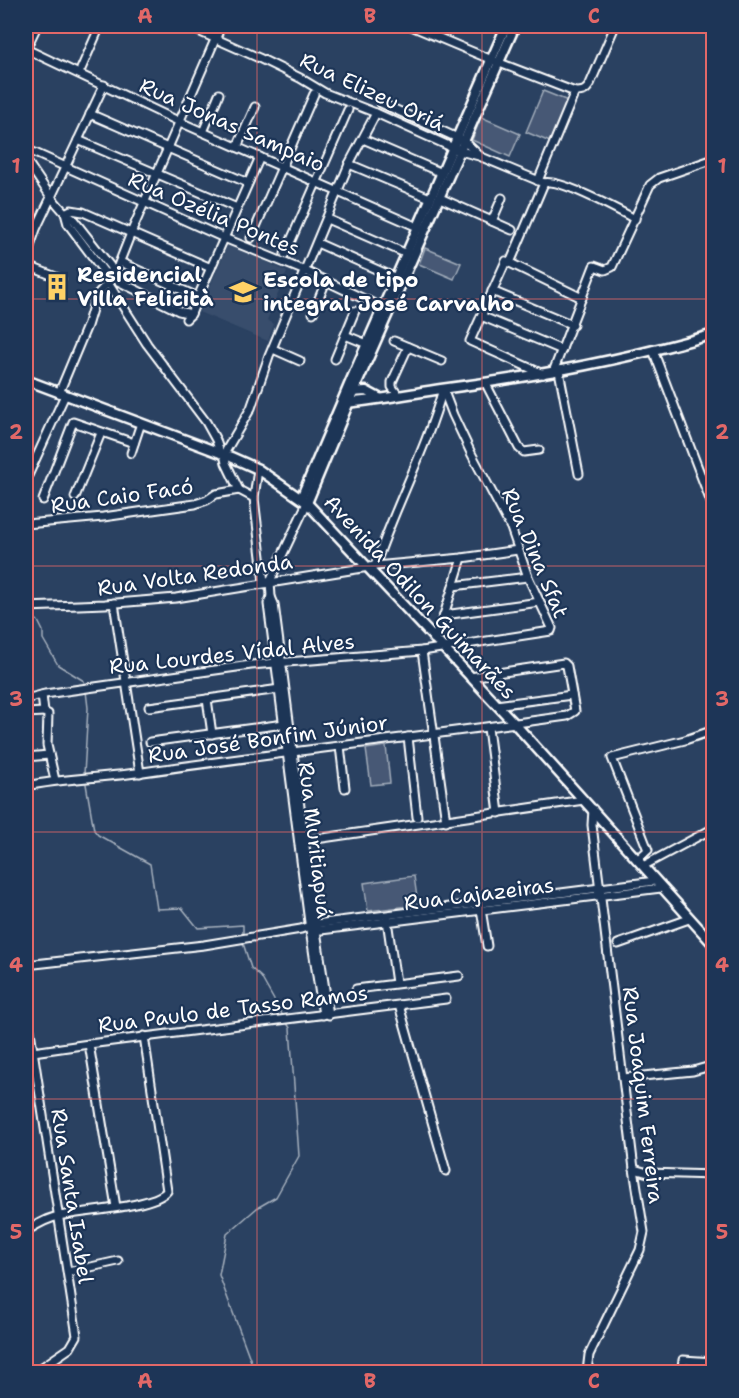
<svg xmlns="http://www.w3.org/2000/svg" width="739" height="1398" font-family="'Shantell Sans',sans-serif">
<style>
.built{fill:#394e6c}
.park{fill:#465975;stroke:#a2acba;stroke-width:1.5}
.lines{fill:none;stroke-linecap:round;stroke-linejoin:round}
.stream{stroke:#a7b1be;stroke-width:1.5}
.minor-casing{stroke:#fff;stroke-width:11}
.tertiary-casing{stroke:#fff;stroke-width:13}
.minor{stroke:#1d3557;stroke-width:7}
.tertiary{stroke:#1d3557;stroke-width:8}
.grid{fill:none;stroke:#e26868;stroke-width:1.5;stroke-opacity:0.55}
.labels{text-anchor:middle;stroke-width:4.5;stroke-linejoin:round;paint-order:stroke}
.street-label{font-size:21px;fill:#fff;stroke:#1d3557}
.poi-label{font-size:21px;font-weight:bold;fill:#fff;stroke:#1d3557;text-anchor:start}
.neatline{fill:none;stroke:#e26868;stroke-width:2}
.grid-label{font-size:20px;text-anchor:middle;font-weight:bold;fill:#e26868}
</style>
<rect width="100%" height="100%" fill="#2a4161"/>
<filter id="ink" filterUnits="userSpaceOnUse"><feTurbulence type="fractalNoise" baseFrequency=".0167" numOctaves="2"/><feDisplacementMap in="SourceGraphic" scale="12" xChannelSelector="R" yChannelSelector="G"/><feConvolveMatrix kernelMatrix="1 2 1 2 8 2 1 2 1" color-interpolation-filters="sRGB"/></filter>
<g filter="url(#ink)">
<!-- built -->
<path class="built" d="M230 244 287 272 267 320 274 324 268 341 199 312 228 245Z"/>
<!-- park -->
<g class="park">
<path d="M543 91 568 101 550 142 526 132Z"/>
<path d="M481 117 520 134 510 157 472 140Z"/>
<path d="M425 248 461 263 454 279 419 264Z"/>
<path d="M386 746 390 783 371 785 366 749Z"/>
<path d="M414 876 418 905 368 911 364 883Z"/>
</g>
<g class="lines">
<!-- stream -->
<g class="stream">
<path d="M26 612 38 621 43 631V639L58 665 84 681 85 686"/>
<path d="M84 774 88 708 86 691"/>
<path d="M86 784 94 830 98 835 150 864 157 909 182 908 198 928 243 925V933"/>
<path d="M243 943 251 968 261 977 283 1016"/>
<path d="M255 1372 219 1275 227 1234 257 1208 276 1197 299 1156 290 1028 287 1023"/>
</g>
<defs>
<g id="minor">
<path d="M37 26 26 49 180 122 422 229"/>
<path d="M187 26 259 58 300 78 325 93 376 113 460 151 479 156 544 183C557 177 620 211 635 219"/>
<path d="M411 26 492 60 575 92C583 92 586 91 590 84L615 26"/>
<path d="M81 69 100 26"/>
<path d="M381 103 464 141 479 155"/>
<path d="M90 114 248 183"/>
<path d="M203 132 219 94"/>
<path d="M363 139 442 173"/>
<path d="M78 140 237 208"/>
<path d="M237 147 255 107"/>
<path d="M26 149 224 238 305 271 385 309"/>
<path d="M26 160 51 197 65 213 73 219 110 266 118 281 179 311 191 314"/>
<path d="M349 164 430 198"/>
<path d="M538 181 575 92"/>
<path d="M440 198 512 230"/>
<path d="M65 213 71 210 83 212 211 268"/>
<path d="M65 213 68 224 104 272 114 276"/>
<path d="M327 219 407 254"/>
<path d="M492 221 502 198"/>
<path d="M251 238 314 94"/>
<path d="M317 243 396 278"/>
<path d="M285 254 348 110"/>
<path d="M26 258 36 229 104 85"/>
<path d="M120 262 198 297"/>
<path d="M510 263 582 298"/>
<path d="M26 265 61 279"/>
<path d="M108 283 147 344 206 422 216 440 220 453"/>
<path d="M492 291 573 325"/>
<path d="M313 313 326 281"/>
<path d="M481 316 562 350"/>
<path d="M186 319 191 314 198 297 260 157"/>
<path d="M345 335 367 344"/>
<path d="M394 341 442 361"/>
<path d="M273 349 300 361"/>
<path d="M653 350 714 510"/>
<path d="M335 359 355 311"/>
<path d="M559 371 579 474"/>
<path d="M553 372 594 266 605 270 612 267 650 185 659 178 714 159"/>
<path d="M543 374 470 341 506 261 510 263 544 183"/>
<path d="M486 384 519 448 524 452 539 450"/>
<path d="M59 393 87 326 96 296 114 276 131 233 221 26"/>
<path d="M398 395 392 387V382L408 347"/>
<path d="M131 453 141 423"/>
<path d="M258 469 254 498 264 582"/>
<path d="M26 480 65 395"/>
<path d="M239 490 226 463 224 454 251 408 269 356 349 164 376 113"/>
<path d="M75 497 101 433"/>
<path d="M43 500 73 422 134 443"/>
<path d="M307 503 270 581 271 597 268 604 310 930 323 1015"/>
<path d="M26 524 103 517 195 504 207 500 216 494 239 490 254 498"/>
<path d="M375 566C395 506 426 450 443 389"/>
<path d="M453 586 528 577"/>
<path d="M271 597 274 604 315 924 329 1015"/>
<path d="M114 603 140 773"/>
<path d="M26 607 105 604 176 598 375 566 462 558 518 550"/>
<path d="M444 615 540 602"/>
<path d="M434 639 444 615 462 558"/>
<path d="M422 651 446 821"/>
<path d="M42 695 44 712 48 714 47 745 55 780"/>
<path d="M26 699 45 694 251 665 422 651 551 631 552 628 528 577 511 528 471 453 453 415 443 389"/>
<path d="M207 699 212 734"/>
<path d="M496 705 572 695"/>
<path d="M149 707 280 689"/>
<path d="M26 713 44 712"/>
<path d="M488 728 499 813"/>
<path d="M408 737 417 817"/>
<path d="M150 742 284 724"/>
<path d="M340 746 345 788"/>
<path d="M26 757 49 755"/>
<path d="M26 786C64 778 104 778 143 772 284 752 426 736 567 716L575 711 567 666 564 663 470 677"/>
<path d="M302 841 584 800"/>
<path d="M637 860 648 850 612 758 685 740 714 730"/>
<path d="M643 866 714 828"/>
<path d="M481 909 487 946"/>
<path d="M387 920 396 983"/>
<path d="M313 931 661 888"/>
<path d="M618 944 689 919"/>
<path d="M26 965 204 945 301 929 315 924 655 881"/>
<path d="M356 989 459 976"/>
<path d="M26 1005 77 1336 70 1348 35 1372"/>
<path d="M399 1005 446 1171"/>
<path d="M89 1044 116 1207"/>
<path d="M26 1053 89 1044 446 999"/>
<path d="M623 1078 693 1071 714 1065"/>
<path d="M634 1169 648 1173 714 1175"/>
<path d="M26 1231C36 1225 47 1218 59 1216 82 1211 154 1207 167 1191L144 1036"/>
<path d="M68 1272 118 1261"/>
<path d="M587 1372 589 1355 640 1250 644 1232 634 1169 592 825 593 809"/>
<path d="M681 1372 683 1360 714 1362"/>
</g>
<g id="tertiary">
<path d="M26 380 231 457 258 469 307 503 515 724 714 945"/>
<path d="M351 392 366 391 379 398"/>
<path d="M346 403C378 400 409 394 441 389 533 377 624 360 714 334"/>
<path d="M301 498 351 380 506 26"/>
<path d="M307 503 349 402 515 26"/>
</g>
</defs>
<!-- minor casing -->
<use href="#minor" class="minor-casing"/>
<!-- tertiary casing -->
<use href="#tertiary" class="tertiary-casing"/>
<!-- minor -->
<use href="#minor" class="minor"/>
<!-- tertiary -->
<use href="#tertiary" class="tertiary"/>
</g>
</g>
<!-- grid -->
<path class="grid" d="M257 26V1372M482 26V1372M26 299H714M26 566H714M26 832H714M26 1099H714"/>
<!-- icons -->
<defs>
<symbol id="building-bare" viewBox="-9 -9 18 18"><path d="M-4-6H4V6H1V3H-1V6H-4ZM-2.5-4.3h1.7v1.8h-1.7ZM.8-4.3h1.7v1.8H.8ZM-2.5-1h1.7V.8h-1.7ZM.8-1h1.7V.8H.8Z" fill="#ffd166" stroke="#1d3557" stroke-width="2.5" paint-order="stroke"/></symbol>
<symbol id="school-bare" viewBox="-9 -9 18 18"><path d="M0-5L7-2L0 1L-7-2ZM-4 1L0 2.5L4 1V4Q0 6-4 4Z" fill="#ffd166" stroke="#1d3557" stroke-width="2.5" paint-order="stroke"/></symbol>
</defs>
<g fill-rule="evenodd">
<use href="#building-bare" x="38" y="268" width="38" height="38"/>
<use href="#school-bare" x="224" y="273" width="38" height="38"/>
</g>
<g class="labels">
<!-- street labels -->
<g class="street-label">
<text transform="translate(372 92) rotate(25)" y="7">Rua Elizeu Oriá</text>
<text transform="translate(232 125) rotate(24)" y="7">Rua Jonas Sampaio</text>
<text transform="translate(214 214) rotate(23)" y="7">Rua Ozélia Pontes</text>
<text transform="translate(122 496) rotate(-8)" y="7">Rua Caio Facó</text>
<text transform="translate(535 553) rotate(67)" y="7">Rua Dina Sfat</text>
<text transform="translate(195 575) rotate(-8)" y="7">Rua Volta Redonda</text>
<text transform="translate(420 597) rotate(47)" y="7">Avenida Odilon Guimarães</text>
<text transform="translate(232 654) rotate(-6)" y="7">Rua Lourdes Vídal Alves</text>
<text transform="translate(268 739) rotate(-8)" y="7">Rua José Bonfim Júnior</text>
<text transform="translate(315 840) rotate(83)" y="7">Rua Muritiapuá</text>
<text transform="translate(479 894) rotate(-7)" y="7">Rua Cajazeiras</text>
<text transform="translate(233 1009) rotate(-7)" y="7">Rua Paulo de Tasso Ramos</text>
<text transform="translate(643 1095) rotate(83)" y="7">Rua Joaquim Ferreira</text>
<text transform="translate(72 1196) rotate(81)" y="7">Rua Santa Isabel</text>
</g>
<!-- poi labels -->
<g class="poi-label">
<text x="77" y="282">Residencial<tspan x="77" dy="24">Villa Felicità</tspan></text>
<text x="263" y="287">Escola de tipo<tspan x="263" dy="24">integral José Carvalho</tspan></text>
</g>
</g>
<!-- margin -->
<rect width="739" height="1398" fill="none" stroke="#1d3557" stroke-width="66"/>
<rect x="33" y="33" width="673" height="1332" class="neatline"/>
<g class="grid-label">
<text x="145" y="23">A</text>
<text x="370" y="23">B</text>
<text x="594" y="23">C</text>
<text x="16" y="173">1</text>
<text x="722" y="173">1</text>
<text x="16" y="439">2</text>
<text x="722" y="439">2</text>
<text x="16" y="706">3</text>
<text x="722" y="706">3</text>
<text x="16" y="972">4</text>
<text x="722" y="972">4</text>
<text x="16" y="1239">5</text>
<text x="722" y="1239">5</text>
<text x="145" y="1388">A</text>
<text x="370" y="1388">B</text>
<text x="594" y="1388">C</text>
</g>
</svg>
